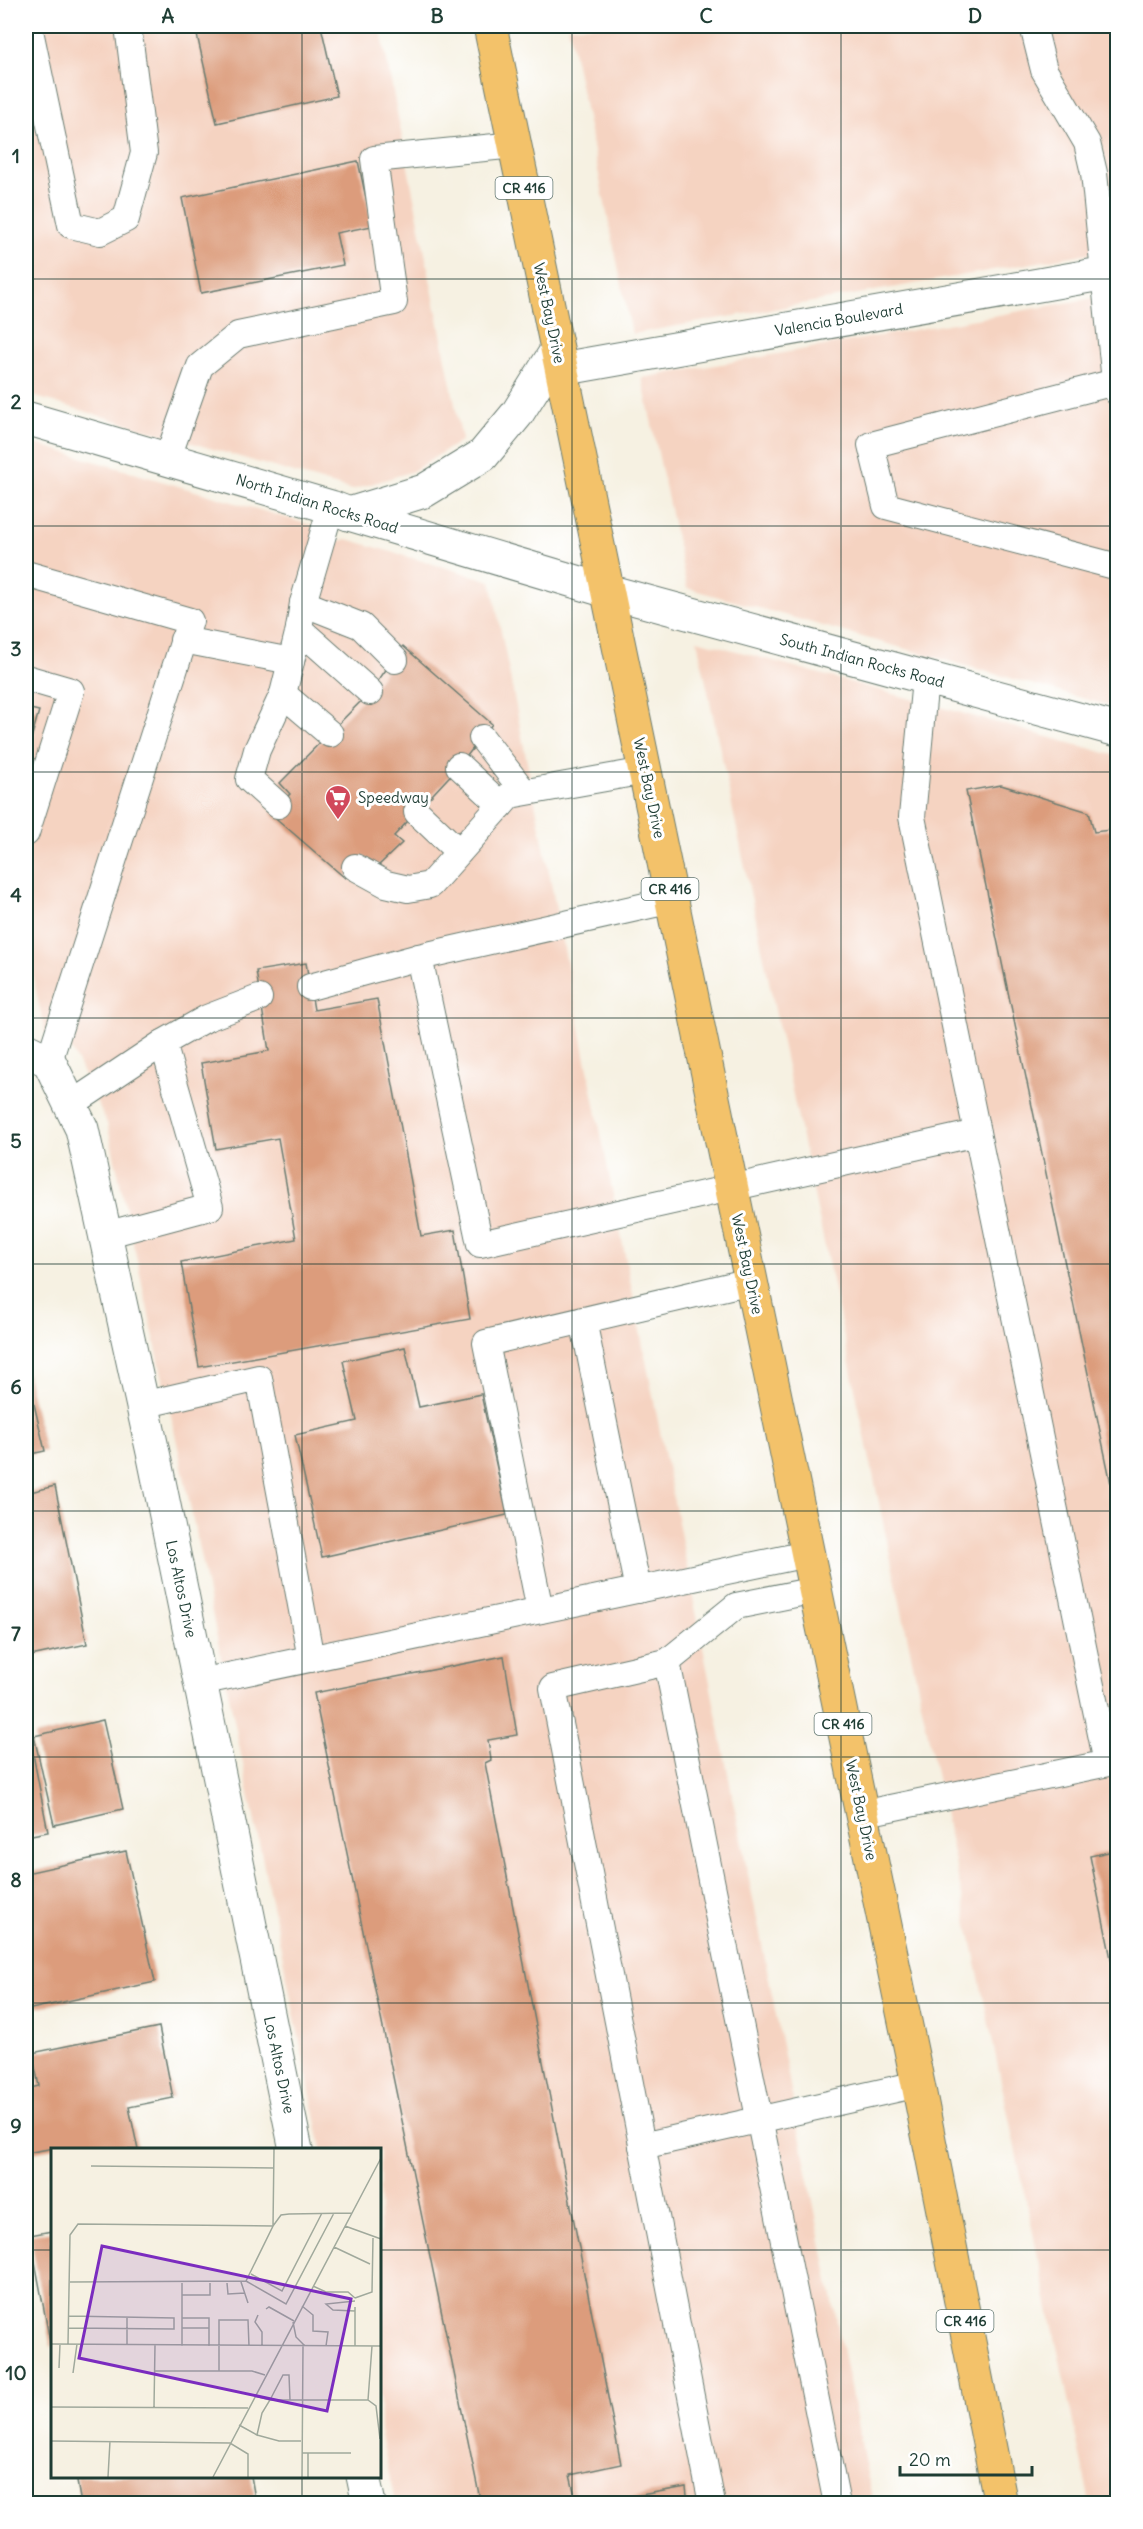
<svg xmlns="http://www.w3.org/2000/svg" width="1143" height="2529" font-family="Delius,sans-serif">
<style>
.built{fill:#f5d3c1}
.building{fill:#dc9c7c}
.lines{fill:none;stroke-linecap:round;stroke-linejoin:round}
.service-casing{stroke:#6a7c71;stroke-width:28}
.minor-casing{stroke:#6a7c71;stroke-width:35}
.tertiary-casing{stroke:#6a7c71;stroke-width:35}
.primary-casing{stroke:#6a7c71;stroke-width:35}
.service{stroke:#fff;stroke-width:26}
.minor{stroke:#fff;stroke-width:33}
.tertiary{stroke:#fff;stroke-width:33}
.primary{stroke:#f3c26a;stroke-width:33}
.grid{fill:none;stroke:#1f3d34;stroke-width:1.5;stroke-opacity:0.55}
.labels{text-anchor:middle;stroke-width:6;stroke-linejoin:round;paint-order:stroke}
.shield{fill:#fff;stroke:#627771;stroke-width:1.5}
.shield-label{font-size:14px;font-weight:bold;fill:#1f3d34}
.street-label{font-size:15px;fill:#1f3d34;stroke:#fff}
.poi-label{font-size:15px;fill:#1f3d34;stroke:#fff;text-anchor:start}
.inset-road{fill:none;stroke:#a0a99c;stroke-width:1.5}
.view{fill:#7b2cbf;fill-opacity:0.15;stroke:#7b2cbf;stroke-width:3}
.inset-edge{fill:none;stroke:#1f3d34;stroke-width:3}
.neatline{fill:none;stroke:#1f3d34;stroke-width:2}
.grid-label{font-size:20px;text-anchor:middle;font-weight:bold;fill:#1f3d34}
</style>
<rect width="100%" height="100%" fill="#fff"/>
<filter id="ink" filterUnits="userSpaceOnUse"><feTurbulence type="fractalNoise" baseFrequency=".0167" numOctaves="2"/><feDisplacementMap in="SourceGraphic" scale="12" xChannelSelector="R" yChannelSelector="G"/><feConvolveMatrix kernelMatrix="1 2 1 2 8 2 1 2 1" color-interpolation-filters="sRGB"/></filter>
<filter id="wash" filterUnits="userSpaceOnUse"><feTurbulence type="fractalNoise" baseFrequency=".008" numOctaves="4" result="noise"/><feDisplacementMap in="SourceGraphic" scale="24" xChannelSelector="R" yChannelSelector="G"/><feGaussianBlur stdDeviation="1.35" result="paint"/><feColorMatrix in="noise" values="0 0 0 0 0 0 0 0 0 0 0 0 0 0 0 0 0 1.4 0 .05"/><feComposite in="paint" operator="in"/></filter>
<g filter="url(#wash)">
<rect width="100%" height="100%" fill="#f6f1e2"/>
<!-- built -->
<g class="built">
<path d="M26 26H380L462 440 413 471 352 490 26 394Z"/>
<path d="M568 26H1117V248L632 334Z"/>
<path d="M1117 294V708L687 588 642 378Z"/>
<path d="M26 441 317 527 332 543 347 539 491 581 873 2503H395L380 2430V2150L322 2149 179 1452 107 1123 72 1051 62 1040 45 1033 30 962 26 961Z"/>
<path d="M697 640 1117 756V2503H1090Z"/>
</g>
<g id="blocks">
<!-- building -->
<g class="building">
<path d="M195 26H321L337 96 217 123Z"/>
<path d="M358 161 372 226 336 233 343 265 201 293 182 198Z"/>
<path d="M403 646 492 724 459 766 394 836 402 843 378 866 364 857 345 878 271 814 290 794 280 783 370 692Z"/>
<path d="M26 708 39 711 26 756Z"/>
<path d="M1001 785 1089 812 1094 832 1118 829V1517L966 791Z"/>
<path d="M306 963 314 1010 377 999 421 1236 455 1230 470 1319 199 1367 181 1262 296 1239 278 1138 216 1149 201 1063 269 1051 256 971Z"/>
<path d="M405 1347 419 1407 481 1394 507 1515 322 1557 295 1435 357 1421 343 1361Z"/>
<path d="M26 1370 45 1451 26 1455Z"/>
<path d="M55 1486 87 1644 26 1657V1493Z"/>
<path d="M504 1656 517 1735 488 1740 491 1760 485 1763 621 2464 570 2475 577 2504H481L314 1693Z"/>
<path d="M103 1720 123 1809 54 1825 34 1736Z"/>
<path d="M27 1723 48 1832 26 1836V1723Z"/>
<path d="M1118 1850V1982L1116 1983 1090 1856Z"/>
<path d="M126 1851 155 1982 26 2010V1873Z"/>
<path d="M159 2027 173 2098 129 2107 138 2150 54 2148 26 2153V2089L39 2086 32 2053Z"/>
<path d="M52 2231V2347H51L30 2235Z"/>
<path d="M76 2476H251L256 2504H81Z"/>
<path d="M686 2487 688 2504H603V2502Z"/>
</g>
</g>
</g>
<g filter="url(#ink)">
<use href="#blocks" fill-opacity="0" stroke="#6a7c71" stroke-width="1.5"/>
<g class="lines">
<defs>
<g id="service">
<path d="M29 26 71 225 100 232 126 219 144 153 128 26"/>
<path d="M1033 26 1044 70 1087 143 1094 173 1115 382"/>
<path d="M1118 393 1115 382 871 445 886 506 1118 567"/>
<path d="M167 460 200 366 238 335 394 302 374 159 515 145"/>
<path d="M26 574 190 621 49 1061"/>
<path d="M303 603 361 626 395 660"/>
<path d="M299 629 370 692"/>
<path d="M183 640 291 661"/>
<path d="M26 678 71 691 26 833"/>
<path d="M925 679 912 817 1107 1763"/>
<path d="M283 694 330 734"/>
<path d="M482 738 524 792"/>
<path d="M459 766 501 805"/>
<path d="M278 805 249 779 257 750 283 694 299 629 303 603 331 507"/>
<path d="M417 812 459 852"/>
<path d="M355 867 386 884 408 889 430 885 510 795 645 771"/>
<path d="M672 900 419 957 480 1244 977 1133"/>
<path d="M310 987 419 957"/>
<path d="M70 1105 163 1043 207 1018 259 998"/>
<path d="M105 1235 210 1207 163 1043"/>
<path d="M583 1320 638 1590"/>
<path d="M142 1405 259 1378 311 1659"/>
<path d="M540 1610 486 1343 751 1281"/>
<path d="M667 1662 736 1606 815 1590"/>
<path d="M200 1682 807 1554"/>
<path d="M861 1814 1118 1761"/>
<path d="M642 2146 918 2084"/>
<path d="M712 2504 553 1688 667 1662 837 2504"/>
</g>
<g id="minor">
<path d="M561 369 1118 271"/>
<path d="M26 1050 49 1061 82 1129 154 1457 296 2150"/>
<path d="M363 2476 369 2504"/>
</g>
<g id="tertiary">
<path d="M26 418 331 507 349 514 607 591 1118 730"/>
<path d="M349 514 424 491 483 455 517 414 557 350"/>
</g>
<path id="primary" d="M490 26 918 2084 1001 2504"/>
</defs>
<!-- service casing -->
<use href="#service" class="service-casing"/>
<!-- minor casing -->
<use href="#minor" class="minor-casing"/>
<!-- tertiary casing -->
<use href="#tertiary" class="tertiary-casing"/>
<!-- primary casing -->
<use href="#primary" class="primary-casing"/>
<!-- service -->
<use href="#service" class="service"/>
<!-- minor -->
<use href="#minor" class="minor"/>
<!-- tertiary -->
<use href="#tertiary" class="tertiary"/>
<!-- primary -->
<use href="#primary" class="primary"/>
</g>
</g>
<!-- grid -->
<path class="grid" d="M302 26V2150M572 26V2504M841 26V2504M26 279H1118M26 526H1118M26 772H1118M26 1018H1118M26 1264H1118M26 1511H1118M26 1757H1118M26 2003H1118M26 2250H52M380 2250H1118M302 2476V2504"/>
<!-- icons -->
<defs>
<symbol id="supermarket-pin" viewBox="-11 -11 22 30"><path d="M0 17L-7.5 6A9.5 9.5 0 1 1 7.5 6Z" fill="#d1495b" stroke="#fff"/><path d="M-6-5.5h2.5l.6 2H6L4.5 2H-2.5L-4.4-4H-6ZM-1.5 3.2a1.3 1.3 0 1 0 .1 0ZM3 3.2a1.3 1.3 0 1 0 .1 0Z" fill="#fff"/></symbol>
</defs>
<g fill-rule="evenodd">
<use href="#supermarket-pin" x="323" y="783" width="30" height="40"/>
</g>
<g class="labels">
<!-- shield labels -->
<g class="shield">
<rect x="495.5" y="177" width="57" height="22" rx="4.5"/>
<rect x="641.5" y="878" width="57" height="22" rx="4.5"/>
<rect x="814.5" y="1713" width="57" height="22" rx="4.5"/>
<rect x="936.5" y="2310" width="57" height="22" rx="4.5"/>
</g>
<g class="shield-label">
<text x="524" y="193">CR 416</text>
<text x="670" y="894">CR 416</text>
<text x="843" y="1729">CR 416</text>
<text x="965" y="2326">CR 416</text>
</g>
<!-- street labels -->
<g class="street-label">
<text transform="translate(549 313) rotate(78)" y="5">West Bay Drive</text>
<text transform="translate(839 320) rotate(-10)" y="5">Valencia Boulevard</text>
<text transform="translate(317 504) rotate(17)" y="5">North Indian Rocks Road</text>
<text transform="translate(862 661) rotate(15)" y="5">South Indian Rocks Road</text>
<text transform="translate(649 788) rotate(78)" y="5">West Bay Drive</text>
<text transform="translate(747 1264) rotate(78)" y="5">West Bay Drive</text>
<text transform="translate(181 1589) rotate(78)" y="5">Los Altos Drive</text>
<text transform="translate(861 1810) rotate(78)" y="5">West Bay Drive</text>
<text transform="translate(279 2065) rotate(78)" y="5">Los Altos Drive</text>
</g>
<!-- poi labels -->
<g class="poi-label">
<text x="358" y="803">Speedway</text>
</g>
</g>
<!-- overview -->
<g transform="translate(51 2148)">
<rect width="330" height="330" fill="#f6f1e2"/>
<path class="inset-road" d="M40 18 223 20M294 78 330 91M283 99 319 116M200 126 231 143 271 65M195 133 235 156 283 65M19 134 195 133 222 78 223 1M190 134 197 155M131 135V198M176 135 177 146 194 145M262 138 275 144H297L304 150M131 147H159V135M304 150 321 144 322 90M251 158 262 167V183L277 184 275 198M215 161 218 159 243 173M304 163 282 162 275 156 304 153M207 167 204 174 211 184V198M76 169V197M131 170H158V198M242 174 245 189 254 198M18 180 123 181V170L18 168M131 180H158M0 196 330 198M17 196 19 87 27 76 222 78 230 67 238 66 301 65M304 198V159M8 220 9 196M104 223H201L214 227M168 223V172H197L198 198M22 225 26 196M239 252H317L321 198M317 252 325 258 329 291M0 259 197 260M103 259 104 197M188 277 206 287 211 265 219 252 232 227H238L239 252H219L204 248M206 287 228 293H250M0 293 179 295 197 306V329M251 305H300M257 305V329M57 329 59 293M162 329 330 10M251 329 252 198"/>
<path class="view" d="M51 98 300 151 276 263 28 210Z"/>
<rect width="330" height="330" class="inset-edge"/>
</g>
<!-- margin -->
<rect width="1143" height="2529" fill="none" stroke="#fff" stroke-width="66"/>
<!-- scale -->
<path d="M900 2466v9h132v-9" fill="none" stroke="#1f3d34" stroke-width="3"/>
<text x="909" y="2466" font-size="18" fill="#1f3d34" stroke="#ffffff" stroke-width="4.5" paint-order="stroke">20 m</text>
<rect x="33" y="33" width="1077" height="2463" class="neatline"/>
<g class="grid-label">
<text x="168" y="23">A</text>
<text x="437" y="23">B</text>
<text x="706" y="23">C</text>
<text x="975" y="23">D</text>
<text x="16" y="163">1</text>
<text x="16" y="409">2</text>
<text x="16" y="656">3</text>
<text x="16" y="902">4</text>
<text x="16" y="1148">5</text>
<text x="16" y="1394">6</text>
<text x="16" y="1641">7</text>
<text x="16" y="1887">8</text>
<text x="16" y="2133">9</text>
<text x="16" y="2380">10</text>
</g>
</svg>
